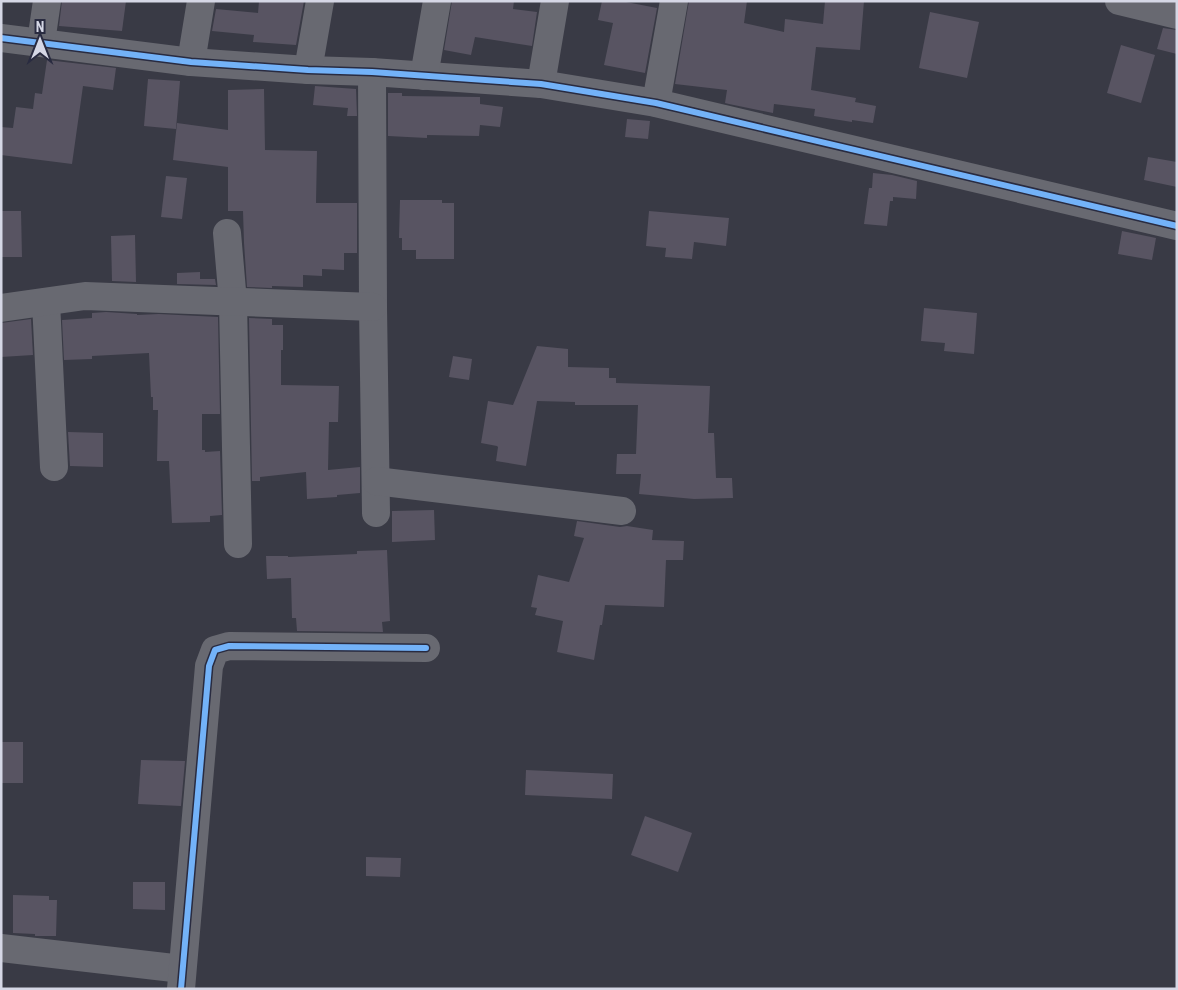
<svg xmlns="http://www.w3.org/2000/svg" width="1178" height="990" font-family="'Roboto Condensed',sans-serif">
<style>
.building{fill:#585462}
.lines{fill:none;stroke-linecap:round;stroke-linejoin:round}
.minor{stroke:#686971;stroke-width:28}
.cycleway-casing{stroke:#292b40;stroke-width:9}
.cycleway{stroke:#73b2f8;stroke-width:6}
</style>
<rect width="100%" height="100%" fill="#393a45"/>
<!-- building -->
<g class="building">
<path d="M62 1H126L122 31 59 26Z"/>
<path d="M259 1H304L296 45 253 42 254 35 212 31 216 9 258 13Z"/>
<path d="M452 1H514L513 9 537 12 532 46 475 37 471 55 444 50Z"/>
<path d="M602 1H621L657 8 645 73 604 65 613 23 598 20Z"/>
<path d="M689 1H747L744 23 784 32 785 19 823 24 825 1H864L860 50 816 47 811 90 856 98 855 102 876 106 873 123 852 120V122L814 116 815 109 774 104 773 113 729 104 725 103 727 90 675 84Z"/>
<path d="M930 12 979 22 967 78 919 68Z"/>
<path d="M1163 28 1177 30V54L1157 49Z"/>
<path d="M1121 45 1155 55 1141 103 1107 93Z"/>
<path d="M47 60 116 68 113 90 83 86 72 164 1 155V127L13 128 16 107 33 109 35 93 42 94Z"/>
<path d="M148 79 180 81 176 129 144 126Z"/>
<path d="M315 86 356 89 357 116H347L348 108 313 105Z"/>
<path d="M264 89 265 150 317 151 316 203H357V253H344V270L322 269V276L303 275V287L272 286V288L247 287 244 243 243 211H228V167L173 160 177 123 228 130V90Z"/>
<path d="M388 93H402V96L480 97V104L503 107 500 127 480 125 479 136 427 135V138L388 136Z"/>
<path d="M627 119 650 121 648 139 625 137Z"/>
<path d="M1148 157 1177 162V187L1144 180Z"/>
<path d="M873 173 892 175 917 181 916 199 893 197V201H890L887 226 864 224 869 188H872Z"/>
<path d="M166 176 187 178 182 219 161 217Z"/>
<path d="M400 200H442V203H454V259H416V250H402V238H399Z"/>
<path d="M1 211H21L22 257H1Z"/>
<path d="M649 211 729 218 726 246 694 242 692 259 665 257 666 248 646 246Z"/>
<path d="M1122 231 1156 238 1152 260 1118 254Z"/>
<path d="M135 235 136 282 112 281 111 236Z"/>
<path d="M200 272V279H215L216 285 177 284V273Z"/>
<path d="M924 308 977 313 974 354 944 351 945 343 921 341Z"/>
<path d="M106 312 137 314V315L159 314 218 317 220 414H202V450H205V452L220 451 222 515 210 516V522L172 523 169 461H157L158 410H153V397H151L149 353 92 356V359L64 360 62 320 92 318V313Z"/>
<path d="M249 318 272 319V325H283V350H281V385L339 386 338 422H329L328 470 360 467V493L337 495V497L307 499 306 472 260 477V481H252Z"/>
<path d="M31 319 33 355 1 357V323Z"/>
<path d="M537 346 568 349V367L609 368V378H616V383L710 386 708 433H714L716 478H732L733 498 694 499 639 494 641 474H616L617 454H636L638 405H575V402L537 401 526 466 496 461 498 447 497 446 481 443 488 401 513 405Z"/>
<path d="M453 356 472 359 469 380 449 377Z"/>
<path d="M68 432 103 433V467L70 466Z"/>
<path d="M434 510 435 540 392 542V511Z"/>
<path d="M577 521 620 527 627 526 653 530 652 540 684 541 683 560H666L664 607 605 605 602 625H600L594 660 557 652 563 621 535 615 537 608 531 607 538 575 569 582 584 538 574 536Z"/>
<path d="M387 550 390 621 382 622 383 632 297 631 296 618H292L291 578 267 579 266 556H288V557L357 554V551Z"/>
<rect x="1" y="742" width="22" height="41"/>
<path d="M141 760 185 761 181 806 138 804Z"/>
<path d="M526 770 613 774 612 799 525 795Z"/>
<path d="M645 816 692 833 678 872 631 855Z"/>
<path d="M366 857 401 858 400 877 366 876Z"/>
<path d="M133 882H165V910L133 909Z"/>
<path d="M13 895 49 896V900H57L56 936H35V934L13 933Z"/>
</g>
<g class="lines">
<!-- minor -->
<g class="minor">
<path d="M1119 1 1177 15"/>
<path d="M1 38 191 62 308 70 372 72 541 84 656 103 1177 226"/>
<path d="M41 42 47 1"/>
<path d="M191 62 201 1"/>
<path d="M308 70 320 1"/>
<path d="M372 72 373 307 376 513"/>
<path d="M424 76 437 1"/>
<path d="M541 84 555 1"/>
<path d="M656 103 674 1"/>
<path d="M227 233 233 302 238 544"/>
<path d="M46 302 54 467"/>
<path d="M1 308 85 296 373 307"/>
<path d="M376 481 622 511"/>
<path d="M1 948 182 969"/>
<path d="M181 989 209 666 215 650 229 646 426 648"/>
</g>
<defs>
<g id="cycleway">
<path d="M1 38 191 62 308 70 372 72 541 84 656 103 1177 226"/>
<path d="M181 989 209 666 215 650 229 646 426 648"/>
</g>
</defs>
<!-- cycleway casing -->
<use href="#cycleway" class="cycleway-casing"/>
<!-- cycleway -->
<use href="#cycleway" class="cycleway"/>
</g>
<!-- border -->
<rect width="1178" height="990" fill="none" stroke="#d5d7e5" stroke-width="5"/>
<!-- north arrow -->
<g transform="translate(40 40)" stroke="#292b40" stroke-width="4" paint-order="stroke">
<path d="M0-4L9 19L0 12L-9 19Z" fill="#d5d7e5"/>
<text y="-8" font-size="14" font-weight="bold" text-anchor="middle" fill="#d5d7e5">N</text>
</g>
</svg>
